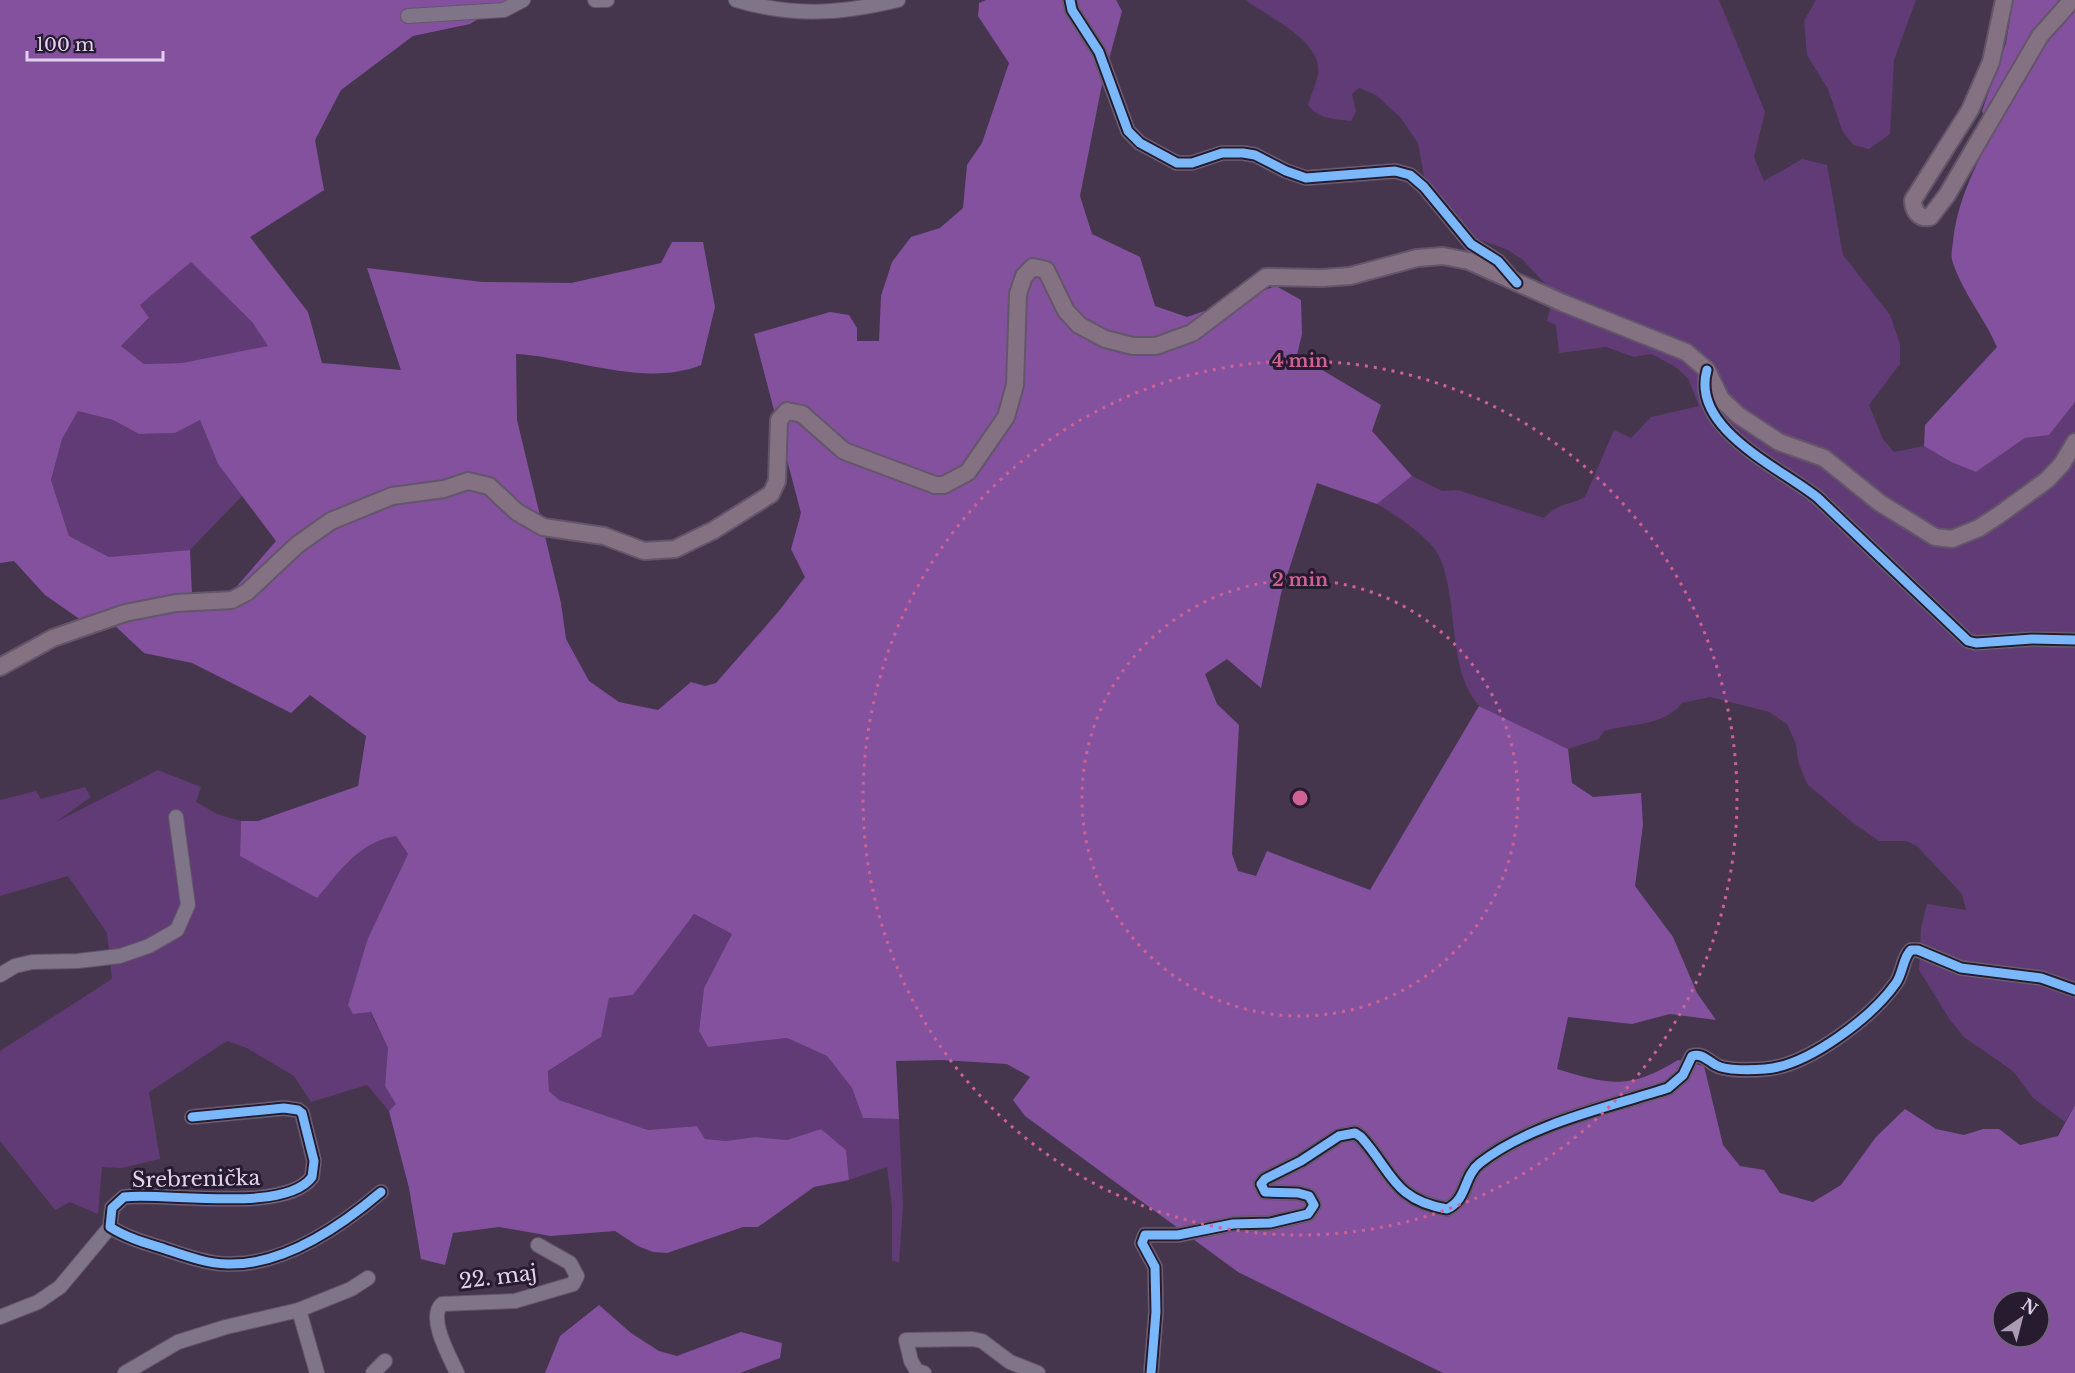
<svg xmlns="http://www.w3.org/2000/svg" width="2075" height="1373" font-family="'Libre Baskerville',serif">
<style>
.green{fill:#613b75}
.forest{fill:#84519f;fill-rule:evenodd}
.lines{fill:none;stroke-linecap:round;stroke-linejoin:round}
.minor-casing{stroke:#63556a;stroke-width:16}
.major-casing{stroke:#63556a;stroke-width:20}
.minor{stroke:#807588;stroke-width:14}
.major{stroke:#847283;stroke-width:16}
.cycleway-casing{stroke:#271b2f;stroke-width:13}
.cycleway{stroke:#7ab7fb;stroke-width:9}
.ring{fill:none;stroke:#cf6295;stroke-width:3;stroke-dasharray:3 6}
.labels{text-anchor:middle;stroke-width:6;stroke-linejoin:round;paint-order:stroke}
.street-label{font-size:21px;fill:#e2d1ed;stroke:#271b2f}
.centre{fill:#cf6295;stroke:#271b2f;stroke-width:3}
.ring-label{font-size:18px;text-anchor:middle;font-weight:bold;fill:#cf6295;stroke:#271b2f;stroke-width:6;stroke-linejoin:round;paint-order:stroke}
</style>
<rect width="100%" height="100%" fill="#45364e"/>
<!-- green -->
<g class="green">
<path d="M1246 0H1719L1765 112 1754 157 1764 181 1802 159 1827 165 1843 255 1890 315 1900 344V364L1869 405 1883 439 1894 452 1924 446 1951 462 1976 472 2025 438 2049 435 2075 402V1105L2065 1122 2032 1097 2014 1072 1964 1037 1950 1020 1919 970 1921 928 1927 904 1966 910 1962 894 1917 846 1906 841H1879L1853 823 1807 784 1798 761 1796 744 1787 724 1769 712 1710 697 1682 703C1663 727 1631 723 1604 731L1599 739 1568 749C1552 741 1487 714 1478 704 1447 669 1459 599 1439 556 1430 537 1394 514 1377 504L1412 476 1442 491 1458 490 1544 518C1559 502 1568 506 1585 497L1614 430 1631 438 1651 417 1699 406 1688 378 1674 366 1651 354 1634 357 1606 347 1559 353 1556 325 1547 321 1554 293 1522 259 1506 249 1469 236 1424 176 1418 143 1400 117 1376 95 1359 88 1352 94 1356 112 1351 121C1334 119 1318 119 1308 105 1311 95 1316 84 1318 74 1323 40 1267 17 1246 0Z"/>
<path d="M1816 0H1916L1894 60 1890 134 1869 149 1853 145 1842 130 1828 89 1807 55 1804 21Z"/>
<path d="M191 262 252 322 268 346 182 363 144 364 121 346 149 319 140 305Z"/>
<path d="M78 411 113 420 139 434 175 433 200 420 218 464 242 496 190 550 109 557 69 536 51 480 62 439Z"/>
<path d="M158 770 201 787 196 802 217 814 241 821 240 856 316 897C340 871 360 842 396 836L408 854 368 938 353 1014 370 1012 388 1048 385 1086 397 1104 389 1111 367 1085 311 1102 294 1076 247 1048 227 1041 149 1092 160 1159 121 1168 102 1167 98 1214 70 1202 55 1210 0 1141V1051L112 979 107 933 68 876 0 896V800L36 791 41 799 85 787 91 797 56 822Z"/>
<path d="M693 914 732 934 704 988 699 1031 708 1047 787 1038 827 1056 852 1088 863 1118 899 1119 903 1206 899 1262 892 1261V1206L887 1167 849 1180 846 1150 821 1129 787 1140 755 1137 726 1141 705 1139 697 1126 648 1130 559 1100 549 1091 548 1071 600 1038 609 998 633 995Z"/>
</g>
<!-- forest -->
<g class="forest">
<path d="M0 0H509L470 24 413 36 341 90 315 140 324 190 250 237 308 312 322 363 401 370 367 268 482 282 571 283 661 263 672 242H703L715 307 701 365C645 388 573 357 516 354L517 420 561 603 566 639 589 681 619 702 658 710 691 682 705 686 716 683 779 611 805 577 791 549 801 513 754 334 830 312 849 315 857 328V341H879L881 296 892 262 911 237 940 228 963 208 967 165 982 143 1009 63 978 16 979 3 986 0H1116L1122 11 1101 89 1080 196 1092 234 1140 257 1155 306 1187 317 1276 286 1301 300 1302 334 1297 355 1381 405 1372 431 1412 476 1377 504 1317 483 1281 594 1261 688 1227 659 1205 674 1217 704 1239 725 1232 854 1238 871 1256 876 1267 851 1370 890 1479 706 1568 749 1572 783 1593 797 1641 793 1643 825 1635 886 1673 937 1697 993 1716 1020 1670 1014 1632 1024 1568 1017 1557 1069C1610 1085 1629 1090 1678 1060L1704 1066 1723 1145 1740 1166 1764 1170 1780 1193 1813 1202 1841 1185 1876 1137 1905 1109 1936 1129 1964 1135 1983 1129H1999L2020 1145 2058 1136 2075 1105V1373H1443L1238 1272 1025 1116 1013 1100 1030 1077 1007 1064 942 1060 896 1061 899 1119 863 1118 852 1088 827 1056 787 1038 708 1047 699 1031 704 988 732 934 694 914 633 995 609 998 601 1037 548 1071 549 1091 559 1100 648 1130 697 1126 705 1139 726 1141 755 1137 787 1140 821 1129 846 1150 849 1180 814 1187 758 1227H743L667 1253 653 1252 638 1246 615 1231 551 1236 499 1227 453 1233 445 1265 421 1259 409 1188 389 1111 396 1104 385 1086 388 1048 371 1012 353 1014 348 1005 368 938 408 854 396 836C359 842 340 871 317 898L240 856 241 821H258L358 786 366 736 310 695 291 713 192 663 144 653 112 623 172 609H225L232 592 276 541 218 464 200 420 175 433 139 434 113 420 78 411 62 439 51 480 69 536 109 557 190 550 192 595 81 620 45 595 14 561 0 563ZM191 262 252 322 268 346 182 363 144 364 121 346 149 318 140 305ZM2003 1301H2039V1337H2003Z"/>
<path d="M2013 0H2075V402L2049 435 2025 438 1976 472 1951 462 1924 446 1925 425 1997 347C1984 317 1962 292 1952 260 1951 255 1952 248 1953 242 1957 202 1974 169 1992 134L1982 111 2006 43Z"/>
<path d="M599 1305 631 1333 659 1351 677 1356 741 1332 782 1343 780 1358 740 1373H545L560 1336Z"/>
</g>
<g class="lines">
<defs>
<g id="minor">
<path d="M595 0H607"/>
<path d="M736 0C793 17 840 14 898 0"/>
<path d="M1070 0 1072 10 1099 52 1128 131 1140 143 1177 163H1192L1222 153H1243L1255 155 1286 171 1306 178 1395 171 1410 175 1424 187 1471 244 1498 261 1517 283"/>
<path d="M408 16 504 10 523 0"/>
<path d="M1707 370C1690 429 1781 468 1818 498L1968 641 1976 643 2032 639 2075 640"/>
<path d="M0 975 15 966 32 962 78 961 120 956 149 946 177 930 188 905 176 817"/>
<path d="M192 1117 284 1108 298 1110 302 1113 314 1161 312 1177C285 1214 167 1192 124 1197L112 1208 110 1227C127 1238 146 1243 165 1249 183 1255 208 1264 227 1264 283 1266 341 1226 381 1192"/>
<path d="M299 1310 317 1373"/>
<path d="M0 1317 38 1302 60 1287 110 1227"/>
<path d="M125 1373 178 1342 226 1327 299 1310 351 1289 368 1278"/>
<path d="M373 1373 385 1361"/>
<path d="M457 1373C450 1357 427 1318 442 1304L515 1301 573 1284 577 1276 570 1263 538 1245"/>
<path d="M924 1373 917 1371 911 1361 906 1340 972 1339 982 1341 1010 1362 1038 1373"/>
<path d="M1151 1373 1156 1312 1155 1267 1142 1243 1145 1235H1178L1233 1224 1270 1223 1308 1214 1314 1205 1309 1196 1298 1193 1265 1192 1261 1184 1265 1179 1301 1161 1339 1136 1355 1133 1361 1137C1392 1171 1393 1200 1447 1209 1468 1199 1463 1176 1480 1163 1532 1123 1606 1108 1668 1088L1683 1075 1692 1056C1702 1053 1707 1060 1716 1065 1726 1071 1753 1070 1765 1069 1808 1066 1872 1017 1896 983 1903 973 1903 957 1911 950H1918L1961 968 2041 978 2075 990"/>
</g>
<g id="major">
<path d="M2004 0 1991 62 1970 110 1913 200C1913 211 1919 219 1930 217L1947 195 2040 36 2072 0"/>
<path d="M0 667 53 638 125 613 176 603 232 600 247 592 297 545 331 521 392 496 444 489 468 481 489 486 517 512 543 527 604 536 644 551 675 549 714 530 771 494 777 481 779 420 787 411 802 414 844 451 935 485H944L968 472 1006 417 1015 385 1018 294 1024 276 1033 267 1046 270 1066 311 1079 325 1105 339 1133 346H1156L1192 333 1266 277 1322 278 1350 276 1417 258 1443 256 1469 261 1563 303 1686 352 1707 370 1721 399 1738 415 1779 442 1824 458 1880 503 1935 537 1952 539 1979 528 1999 515 2047 480 2062 464 2075 442"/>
</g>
</defs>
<!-- minor casing -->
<use href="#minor" class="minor-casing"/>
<!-- major casing -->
<use href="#major" class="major-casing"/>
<!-- minor -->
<use href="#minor" class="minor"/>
<!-- major -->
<use href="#major" class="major"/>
<defs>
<g id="cycleway">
<path d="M1070 0 1072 10 1099 52 1128 131 1140 143 1177 163H1192L1222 153H1243L1255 155 1286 171 1306 178 1395 171 1410 175 1424 187 1471 244 1498 261 1517 283"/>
<path d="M1707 370C1690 429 1781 468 1818 498L1968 641 1976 643 2032 639 2075 640"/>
<path d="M192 1117 284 1108 298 1110 302 1113 314 1161 312 1177C285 1214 167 1192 124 1197L112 1208 110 1227C127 1238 146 1243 165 1249 183 1255 208 1264 227 1264 283 1266 341 1226 381 1192"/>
<path d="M1151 1373 1156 1312 1155 1267 1142 1243 1145 1235H1178L1233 1224 1270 1223 1308 1214 1314 1205 1309 1196 1298 1193 1265 1192 1261 1184 1265 1179 1301 1161 1339 1136 1355 1133 1361 1137C1392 1171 1393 1200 1447 1209 1468 1199 1463 1176 1480 1163 1532 1123 1606 1108 1668 1088L1683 1075 1692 1056C1702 1053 1707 1060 1716 1065 1726 1071 1753 1070 1765 1069 1808 1066 1872 1017 1896 983 1903 973 1903 957 1911 950H1918L1961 968 2041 978 2075 990"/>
</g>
</defs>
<!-- cycleway casing -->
<use href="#cycleway" class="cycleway-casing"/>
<!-- cycleway -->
<use href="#cycleway" class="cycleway"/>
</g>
<!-- distance rings -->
<g class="ring">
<circle cx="1300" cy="798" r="218"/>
<circle cx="1300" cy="798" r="437"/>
</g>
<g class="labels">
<!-- street labels -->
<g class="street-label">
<text transform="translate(196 1179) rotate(-1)" y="7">Srebrenička</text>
<text transform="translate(498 1277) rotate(-7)" y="7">22. maj</text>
</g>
</g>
<circle cx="1300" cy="798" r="9" class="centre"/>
<g class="ring-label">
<text x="1300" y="367">4 min</text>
<text x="1300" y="586">2 min</text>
</g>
<!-- north arrow -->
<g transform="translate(2021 1319) rotate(35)"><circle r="28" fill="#271b2f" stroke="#72647b" stroke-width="1.5"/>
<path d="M0-4.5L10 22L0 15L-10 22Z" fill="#ab9bb5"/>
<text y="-9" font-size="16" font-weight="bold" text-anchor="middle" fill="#e2d1ed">N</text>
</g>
<!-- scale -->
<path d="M27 51v9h136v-9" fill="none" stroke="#e2d1ed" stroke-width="3"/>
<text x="36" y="51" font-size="18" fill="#e2d1ed" stroke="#271b2f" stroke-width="4.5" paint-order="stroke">100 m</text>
</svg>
